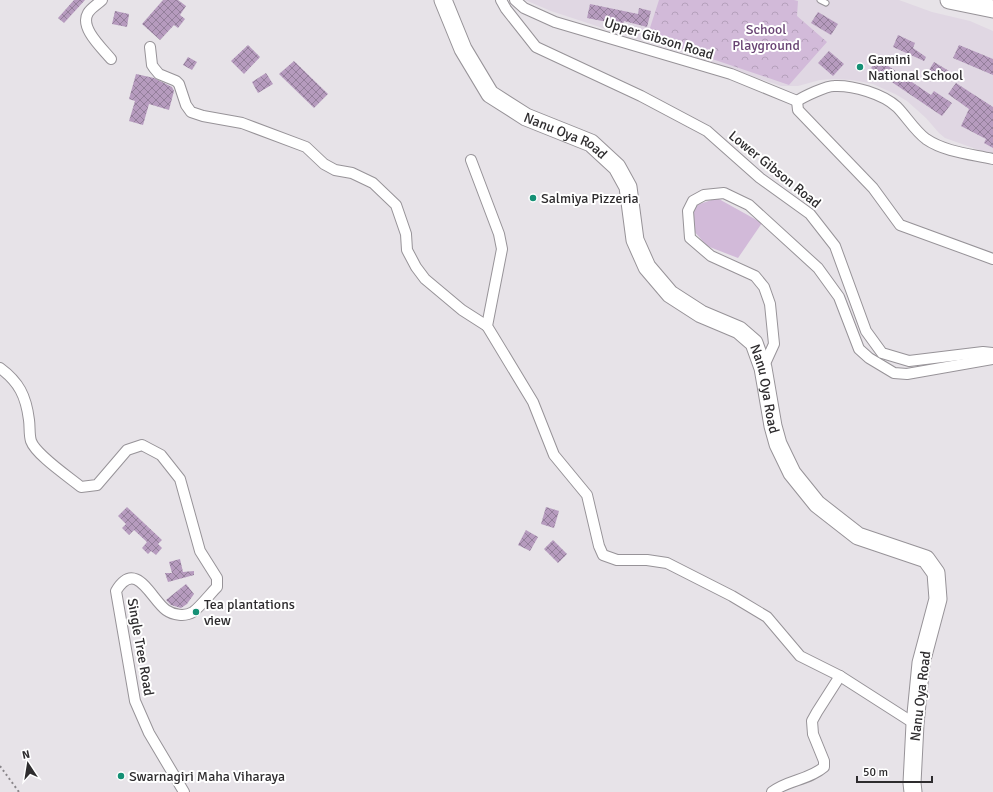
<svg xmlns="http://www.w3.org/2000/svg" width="993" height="792" font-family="Signika,sans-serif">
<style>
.built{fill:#e0d7e3}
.green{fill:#d2bad9}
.park{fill:url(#park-crowns)}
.building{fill:url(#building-cross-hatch)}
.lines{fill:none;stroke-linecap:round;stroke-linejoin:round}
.service-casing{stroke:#979398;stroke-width:7}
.minor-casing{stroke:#979398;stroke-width:12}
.trunk-casing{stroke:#979398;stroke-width:19}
.path{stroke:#888589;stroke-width:2;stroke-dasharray:2 3;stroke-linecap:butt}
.service{stroke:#fff;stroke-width:5}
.minor{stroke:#fff;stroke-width:10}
.trunk{stroke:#fff;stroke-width:17}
.poi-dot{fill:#159075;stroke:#fff;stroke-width:1.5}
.labels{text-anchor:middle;stroke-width:4;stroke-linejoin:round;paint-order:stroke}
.park-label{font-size:14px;fill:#694474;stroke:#fff}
.street-label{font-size:14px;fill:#2e2c2e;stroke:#fff}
.poi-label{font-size:14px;fill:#2e2c2e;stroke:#fff;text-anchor:start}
</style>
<defs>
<pattern id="park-crowns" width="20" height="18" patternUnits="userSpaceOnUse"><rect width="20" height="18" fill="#d2bad9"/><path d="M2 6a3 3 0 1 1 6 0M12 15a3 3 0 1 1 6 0" fill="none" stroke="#b5a0bb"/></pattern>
<pattern id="building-cross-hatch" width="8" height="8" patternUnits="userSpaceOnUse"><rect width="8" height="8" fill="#b69bbe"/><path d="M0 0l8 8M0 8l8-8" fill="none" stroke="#947f9b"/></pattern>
</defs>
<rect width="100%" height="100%" fill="#e7e3e8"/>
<!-- built -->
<path class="built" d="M525 0H899L932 12 970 21 993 31V155L945 138 939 133 926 118 907 101 895 94 873 84 852 80 833 79 820 80 798 86H781L693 56 621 34 551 11Z"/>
<!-- green -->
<path class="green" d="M717 198 762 223 738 258 707 246 693 230 694 206Z"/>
<!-- park -->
<path class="park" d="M659 0H794L798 1 797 16 827 42 789 85 647 37Z"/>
<!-- building -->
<g class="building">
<path d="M74 0H85L64 23 58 18Z"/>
<path d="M163 0H178L186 6 180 15 185 19 178 28 174 25 160 40 142 24Z"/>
<path d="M590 4 638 14 639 8 651 11 647 27 624 21 623 25 587 18Z"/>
<path d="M115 11 129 14 127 27 112 24Z"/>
<path d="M818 12 838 24 831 35 811 23Z"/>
<path d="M898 35 915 43 913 48 926 57 924 61 893 47Z"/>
<path d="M248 45 260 57 244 74 231 61Z"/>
<path d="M959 45 993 59V75L953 58Z"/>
<path d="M829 51 844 64 833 76 818 63Z"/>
<path d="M188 57 197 62 192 70 183 65Z"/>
<path d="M878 59 931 95 934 91 952 103 942 116 871 68Z"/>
<path d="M294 61 328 94 314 108 279 74Z"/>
<path d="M934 62 954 74 949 82 929 70Z"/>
<path d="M266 73 273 84 258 93 252 82Z"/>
<path d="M136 74 154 78 172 87 174 91 169 110 149 104 143 125 129 121 135 101 129 99Z"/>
<path d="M956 83 993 107V148L984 143 986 139 961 126 969 109 948 94Z"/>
<path d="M127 507 162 540 158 544 162 548 156 555 151 551 148 554 142 548 147 542 134 530 129 535 122 528 126 524 118 516Z"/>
<path d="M546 507 559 511 554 528 541 524Z"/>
<path d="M526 530 538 537 530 551 518 545Z"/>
<path d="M553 540 567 554 558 563 544 549Z"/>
<path d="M180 559 183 572 194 571V575L168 582 165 573H172L169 562Z"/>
<path d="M186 584 194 594 187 604 181 608 171 605 166 600Z"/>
</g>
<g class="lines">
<defs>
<path id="service" d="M820 0 826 3"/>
<g id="minor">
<path d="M102 0C98 4 91 8 88 13 79 28 103 49 111 59"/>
<path d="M501 0 506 9 536 47 641 96 707 131 760 178 810 214 835 246 866 331 882 353 909 361 983 352 993 353"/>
<path d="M515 0 524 8 555 22 731 74 797 101"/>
<path d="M150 47 152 65 154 68 159 74 176 81 179 84 186 105 191 112 203 116 242 123 306 147 324 164 335 170 352 173 373 183 396 205 406 234 407 250 416 267 425 279 462 310 487 326"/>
<path d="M797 101 798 110 873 188 900 225 993 259"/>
<path d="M797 101C805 96 826 86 834 86 853 85 883 94 897 107 906 116 915 131 926 139 945 152 971 154 993 159"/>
<path d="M471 160 499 234 502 249 487 326 533 402 554 455 587 495 599 546 603 555 617 560H647L667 563 732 596 767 617 800 656 840 676 915 724"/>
<path d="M0 368C19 382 26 396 29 420 30 427 29 435 31 441 36 455 69 477 81 487L97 485 127 450 142 445 161 455 180 479 200 551 217 578V587C211 593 199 608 193 612 185 617 173 615 166 610 151 599 136 558 116 591L135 701 149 733 184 792"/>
<path d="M763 368 774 344 770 304 764 287 755 276 711 256 690 238 688 211 693 201 704 195 724 193 749 205 818 268 839 297 859 349 869 358 894 373 907 374 993 359"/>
<path d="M772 792C787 780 809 780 824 767V761L813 734 812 721 817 712 840 676"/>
</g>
<g id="trunk">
<path id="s1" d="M443 0 463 49 490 94 526 117 591 143 617 167 628 187 635 240 647 267 670 294 701 314 739 330 754 343 763 368 773 426 778 444 792 473 817 504 858 536 926 559 936 573 938 599 921 663 915 724 912 783 913 792"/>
<path d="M949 0 993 9"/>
</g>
</defs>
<!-- service casing -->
<use href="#service" class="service-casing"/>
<!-- minor casing -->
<use href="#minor" class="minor-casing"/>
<!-- trunk casing -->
<use href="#trunk" class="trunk-casing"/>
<!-- path -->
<path class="path" d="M0 766 19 792"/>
<!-- service -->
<use href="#service" class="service"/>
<!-- minor -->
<use href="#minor" class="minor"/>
<!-- trunk -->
<use href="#trunk" class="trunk"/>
</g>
<!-- markers -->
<g class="poi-dot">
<circle cx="860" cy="67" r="4"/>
<circle cx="533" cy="198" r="4"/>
<circle cx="196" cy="612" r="4"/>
<circle cx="121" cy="776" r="4"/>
</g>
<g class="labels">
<!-- park labels -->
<g class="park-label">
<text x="766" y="34">School<tspan x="766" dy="16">Playground</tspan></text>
</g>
<!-- street labels -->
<g class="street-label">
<text transform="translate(659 38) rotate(17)" y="5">Upper Gibson Road</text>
<text dy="5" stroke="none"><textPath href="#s1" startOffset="192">Nanu Oya Road</textPath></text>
<text transform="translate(775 169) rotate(39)" y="5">Lower Gibson Road</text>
<text dy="5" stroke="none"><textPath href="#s1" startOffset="540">Nanu Oya Road</textPath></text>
<text transform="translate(141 647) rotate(80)" y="5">Single Tree Road</text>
<text transform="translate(920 696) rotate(-83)" y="5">Nanu Oya Road</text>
</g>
<!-- poi labels -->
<g class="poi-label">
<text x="868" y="64">Gamini<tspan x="868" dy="16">National School</tspan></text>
<text x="541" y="203">Salmiya Pizzeria</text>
<text x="204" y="609">Tea plantations<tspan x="204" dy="16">view</tspan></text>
<text x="129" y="781">Swarnagiri Maha Viharaya</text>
</g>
</g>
<!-- north arrow -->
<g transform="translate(28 764) rotate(348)" stroke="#ffffff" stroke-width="3" paint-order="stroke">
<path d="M0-3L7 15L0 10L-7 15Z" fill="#2e2c2e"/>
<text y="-6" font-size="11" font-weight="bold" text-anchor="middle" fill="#2e2c2e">N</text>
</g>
<!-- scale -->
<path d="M857 776v6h75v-6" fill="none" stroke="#2e2c2e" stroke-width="2"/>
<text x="863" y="776" font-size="12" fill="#2e2c2e" stroke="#ffffff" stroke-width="3" paint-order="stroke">50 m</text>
</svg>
